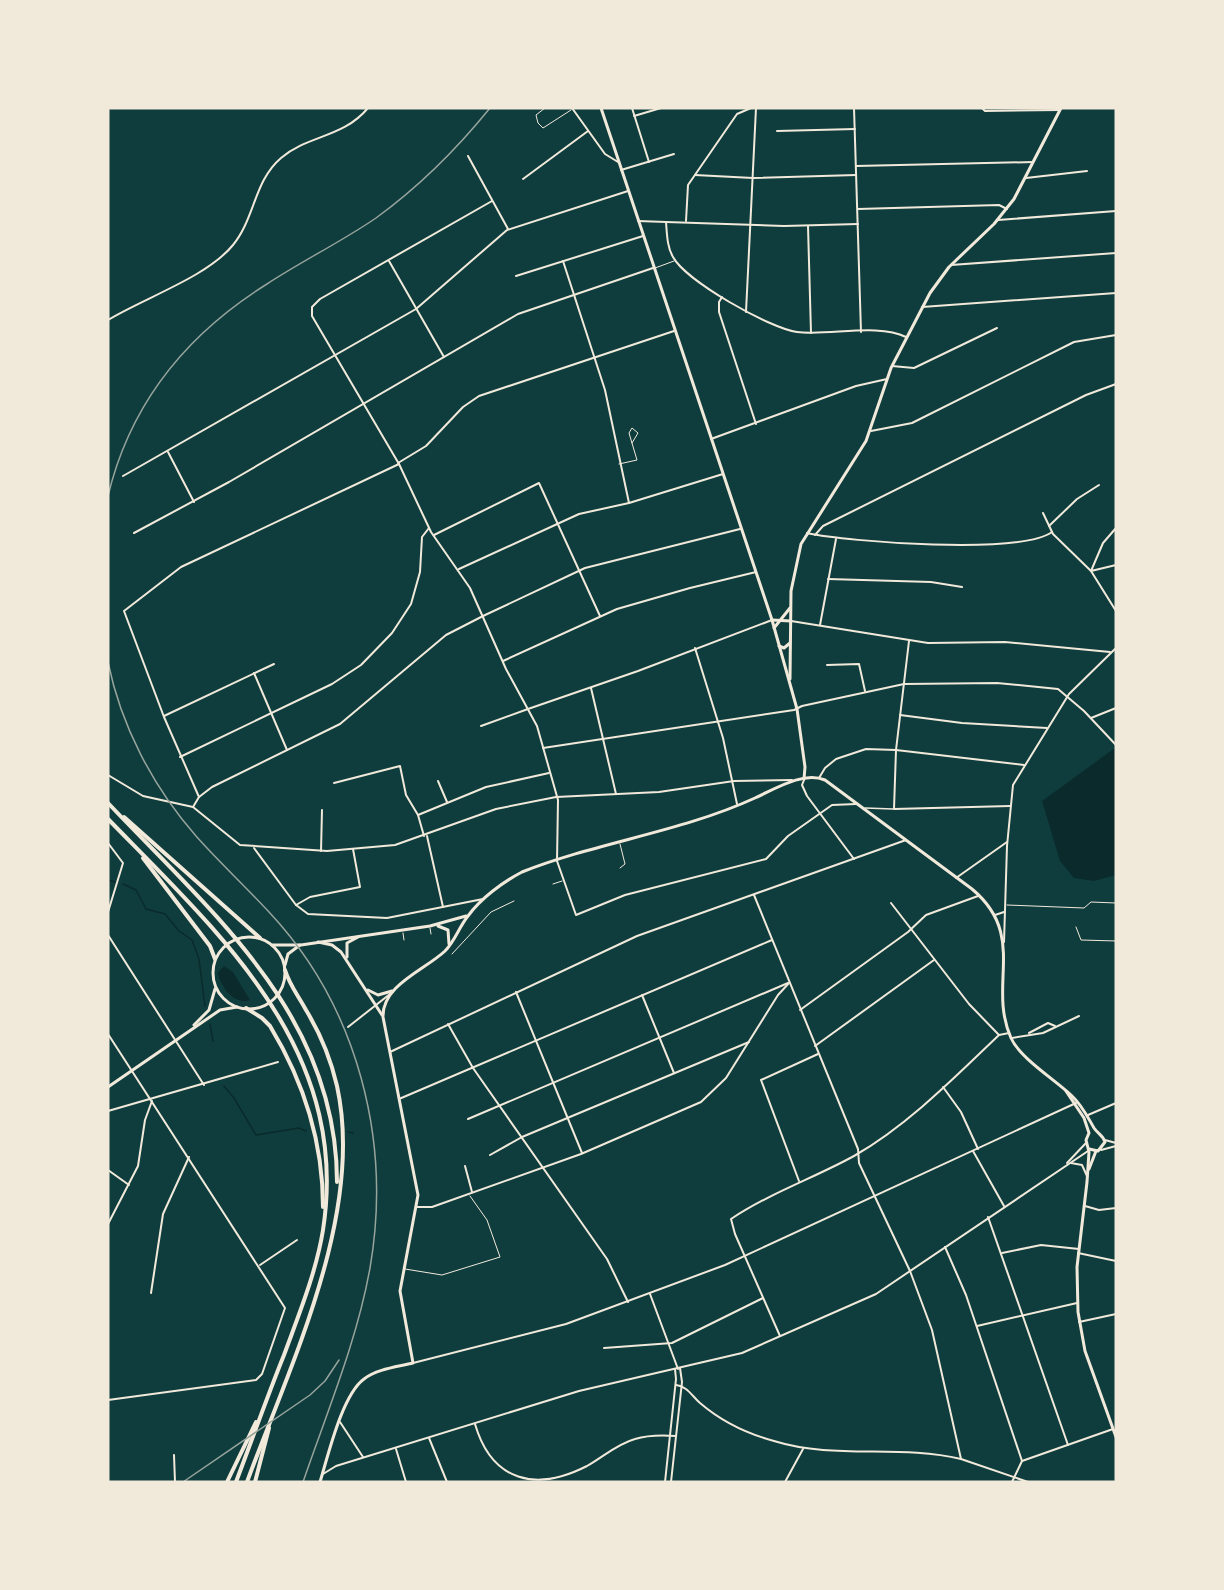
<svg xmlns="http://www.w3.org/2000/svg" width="1224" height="1590" font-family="'Public Sans',sans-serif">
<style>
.water{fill:#0a2a2b}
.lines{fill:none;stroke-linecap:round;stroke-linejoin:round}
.stream{stroke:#0a2a2b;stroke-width:1.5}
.service{stroke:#f1e9da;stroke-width:1}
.pedestrian{stroke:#f1e9da;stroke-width:1.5}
.minor{stroke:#f1e9da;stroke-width:2}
.tertiary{stroke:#f1e9da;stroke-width:2}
.secondary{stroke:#f1e9da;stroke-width:3}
.motorway{stroke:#f1e9da;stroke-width:4}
.rail{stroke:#97a49c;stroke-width:1.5}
</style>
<rect width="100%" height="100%" fill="#0f3d3e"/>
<!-- water -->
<g class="water">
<path d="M1115 748 1116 875 1094 881 1074 878 1060 861 1042 801Z"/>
<path d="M224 966 233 972 250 1000C234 1005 221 988 218 973Z"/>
</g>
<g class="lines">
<!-- stream -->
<g class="stream">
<path d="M108 880 115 882"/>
<path d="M123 884 136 890 146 909 165 914 179 931 192 940 199 959 205 1006"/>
<path d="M210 1024 213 1041"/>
<path d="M224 1086 234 1098 256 1135 299 1128 306 1131"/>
<path d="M348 1132 353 1133"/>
</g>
<!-- service -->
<g class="service">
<path d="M545 108 536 115 538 123 543 128 571 110"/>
<path d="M655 268 674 261"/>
<path d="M619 464 637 460 629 433 632 428 638 433 632 443"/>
<path d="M620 844 625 864 620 868"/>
<path d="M553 884 562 881"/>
<path d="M1007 905 1084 908 1091 902 1116 903"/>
<path d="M1076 927 1081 940 1116 941"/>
<path d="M430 928 431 934"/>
<path d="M403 933 404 940"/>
<path d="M452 954 491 912 514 901"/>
<path d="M405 1269 442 1275 500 1257 487 1220 470 1196"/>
</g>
<!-- pedestrian -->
<path class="pedestrian" d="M865 808 893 809"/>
<!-- minor -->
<g class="minor">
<path d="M572 108 605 154 618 162"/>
<path d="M632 108 649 162"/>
<path d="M854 108 861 332"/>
<path d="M982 108 985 111 1060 110"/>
<path d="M634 116 661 108"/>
<path d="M777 131 855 129"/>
<path d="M468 156 508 229"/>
<path d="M856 166 1033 162"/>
<path d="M621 170 674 154"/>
<path d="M695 175 753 178 856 175"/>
<path d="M1026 178 1087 171"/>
<path d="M523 179 588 131"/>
<path d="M858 209 999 205 1007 209"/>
<path d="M998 220 1116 211"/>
<path d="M686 221 688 185 737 114 751 108"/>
<path d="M666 222 784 226 858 224"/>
<path d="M808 226 811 333"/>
<path d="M389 261 444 357"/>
<path d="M563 261 605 390 629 503"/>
<path d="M951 265 1116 253"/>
<path d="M516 276 643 236"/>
<path d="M722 297 719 302V312L756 424"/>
<path d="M922 307 1116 293"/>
<path d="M746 312 756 108"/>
<path d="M108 320C144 298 207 277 233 245 255 218 254 181 281 158 308 135 343 138 368 108"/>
<path d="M892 366 914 368 997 328"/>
<path d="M711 439 856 386 887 379"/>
<path d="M168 452 194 502"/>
<path d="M123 476 416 309 507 230 628 191"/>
<path d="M1043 513 1053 534 1091 571 1116 611"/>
<path d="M1049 526 1077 499 1099 485"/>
<path d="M1116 528 1103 543 1091 571 1116 565"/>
<path d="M134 533 229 482 518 314 653 268"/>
<path d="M807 533C848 542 1020 555 1052 532"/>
<path d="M434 535 539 483 600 616"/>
<path d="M815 535 823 526 1086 395 1116 384"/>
<path d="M459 569 579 514 629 503 723 474"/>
<path d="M828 579 931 582 962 587"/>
<path d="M483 616 585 568 740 529"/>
<path d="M820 625 836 539"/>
<path d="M909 641 896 750 894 809 1010 806"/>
<path d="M503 661 617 609 690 588 756 572"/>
<path d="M827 665 859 664 865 691"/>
<path d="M254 673 287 750"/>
<path d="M591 688 616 794"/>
<path d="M900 715 962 723 1047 728"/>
<path d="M164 716 274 664"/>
<path d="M1091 718 1116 708"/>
<path d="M481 726 528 709"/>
<path d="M543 748 794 710 802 706 904 684 997 683 1058 689 1084 711 1116 745"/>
<path d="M180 757 332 684 361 665 392 633 411 604 420 572 422 537 429 528"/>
<path d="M819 778 825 768 836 759 866 749 896 750 1024 765"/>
<path d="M804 780 802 785 807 796 854 859"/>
<path d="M438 781 447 802"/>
<path d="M334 783 400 766 406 795 418 815 424 836"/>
<path d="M199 797 164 717 124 611 181 567 399 464 312 316V307L320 299 492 201"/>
<path d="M418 815 486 787 549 773"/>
<path d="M427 836 443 907"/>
<path d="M108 843 123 863 108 912"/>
<path d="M321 851 322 810"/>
<path d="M557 861 576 915 625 895 766 859 788 836 832 805 856 804"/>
<path d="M956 878 1007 842"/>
<path d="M891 903 969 1004 999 1035"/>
<path d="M296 905 310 897 360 887 353 849"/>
<path d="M108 935 204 1085"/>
<path d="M516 992 582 1153"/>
<path d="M642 995 674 1073"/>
<path d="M800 1010 908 932 926 915 978 896"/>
<path d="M348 1027 390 994"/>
<path d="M1029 1033 1048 1023 1055 1026"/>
<path d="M108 1034 285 1308 262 1374 256 1380 108 1400"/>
<path d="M1012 1038 1043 1033 1079 1016"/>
<path d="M815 1046 934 960"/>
<path d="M943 1087 961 1112 978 1149"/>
<path d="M399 1099 772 940"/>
<path d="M108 1111 278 1062"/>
<path d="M468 1119 788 983"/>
<path d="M973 1151 1004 1206"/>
<path d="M490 1155 522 1137 749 1042"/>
<path d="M465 1166 472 1192"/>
<path d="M108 1170 129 1185"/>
<path d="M799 1181 761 1080 818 1054"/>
<path d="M1085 1206 1099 1210 1116 1208"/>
<path d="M988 1217 1068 1445"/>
<path d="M108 1224 138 1166 145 1120 152 1101"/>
<path d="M945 1247 966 1295 1022 1461 1012 1482"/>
<path d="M1002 1253 1041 1245 1079 1249"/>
<path d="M1078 1253 1116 1261"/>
<path d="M260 1265 297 1240"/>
<path d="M151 1293 163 1214 189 1157"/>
<path d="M1079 1322 1116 1314"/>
<path d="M977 1326 1077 1303"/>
<path d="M780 1336 735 1234 731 1219C770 1193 814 1178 854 1156 908 1125 955 1077 999 1035L1009 1033"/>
<path d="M604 1348 672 1343 763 1298"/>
<path d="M676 1385C687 1386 692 1396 700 1403 721 1421 748 1434 774 1441 835 1460 899 1444 961 1459"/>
<path d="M340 1422 363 1457"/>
<path d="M475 1424C492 1482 536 1492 587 1466 603 1457 617 1444 635 1439 648 1435 663 1435 676 1436"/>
<path d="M429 1438 447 1482"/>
<path d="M396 1449 406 1482"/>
<path d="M174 1455 175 1482"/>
<path d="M1022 1461 1113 1429"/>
<path d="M665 1482 676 1379 675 1369"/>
<path d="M671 1482 682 1382 680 1368"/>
<path d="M785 1482 803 1449"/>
</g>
<!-- tertiary -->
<g class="tertiary">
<path d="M638 221 666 222C667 234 667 247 673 257 686 281 769 328 797 332 829 336 878 323 906 337"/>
<path d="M871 431 912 423 1074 342 1116 335"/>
<path d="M398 463 426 446 463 407 479 396 674 331"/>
<path d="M399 464 431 532 470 588 506 669 537 726 558 800 557 861"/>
<path d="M791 621 928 643 1005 642 1110 652"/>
<path d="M695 648 723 738 737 804"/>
<path d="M528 709 638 671 772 620"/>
<path d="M108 775 143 796 193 807 240 845 327 851 395 845 496 809 556 797 659 792 734 781 792 780"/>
<path d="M193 807 199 797 212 787 340 724 446 635 483 616"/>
<path d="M254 848 296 905 308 914 387 918 483 899"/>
<path d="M754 895 858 1149 859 1163 910 1271 932 1330 961 1459 1028 1482"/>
<path d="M995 915 1004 912"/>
<path d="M1004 942 1007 846 1013 785 1069 694 1116 648"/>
<path d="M448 1024 473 1068 607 1259 628 1302"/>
<path d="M390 1052 637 936 906 840"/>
<path d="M1088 1115 1116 1103"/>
<path d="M1105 1140 1116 1143"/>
<path d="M1101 1150 1116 1146"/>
<path d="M1067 1163 1086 1143"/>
<path d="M1071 1163 1082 1165 1087 1176"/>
<path d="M417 1207H432L581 1154 701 1102 726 1078 778 995 789 983"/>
<path d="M650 1294 678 1369"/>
<path d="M413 1363 566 1324 725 1265 1076 1103"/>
<path d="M323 1474 336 1466 579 1391 742 1353 876 1294 1088 1151"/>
</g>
<!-- secondary -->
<g class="secondary">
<path d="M601 108 772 620 797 709 805 767 804 779"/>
<path d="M772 620 791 621"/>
<path d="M774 628 790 608"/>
<path d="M779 646 784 648 790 643"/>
<path d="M790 679 791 591 801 544 866 441 891 368 930 293 949 267 994 224 1014 199 1061 108"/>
<path d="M438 926 448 930 449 944"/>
<circle cx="249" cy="973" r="36"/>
<path d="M318 942 332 945 341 952 382 1015"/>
<path d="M272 945H301L430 926 466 916"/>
<path d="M347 957V943L358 937"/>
<path d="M285 965 288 954 300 945"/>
<path d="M368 990 378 995 392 991"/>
<path d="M194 1025 209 1010 215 989"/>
<path d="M108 1087 220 1010 237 1007"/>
<path d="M1066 1091 1084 1118 1089 1133 1086 1140 1089 1152 1087 1182 1077 1267 1078 1312 1085 1351 1116 1437"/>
<path d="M1089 1169 1096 1151"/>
<path d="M320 1482C328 1456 342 1395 364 1379 377 1369 397 1367 413 1363L400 1291 418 1195 383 1017C382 985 425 970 445 951 455 941 459 927 468 916 481 898 503 882 522 872 598 842 681 832 755 798 775 789 803 771 825 780L972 889C1028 936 987 984 1011 1038 1020 1058 1054 1079 1071 1095 1082 1105 1087 1116 1094 1128 1098 1134 1103 1135 1105 1142L1098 1151 1089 1149"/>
</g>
<!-- motorway -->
<g class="motorway">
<path d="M108 803C213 914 337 1016 337 1182"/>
<path d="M124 817 260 938"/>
<path d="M108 819C221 935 351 1050 323 1230 316 1273 299 1314 284 1355 267 1397 252 1440 236 1482"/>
<path d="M143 858 210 946 215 959"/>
<path d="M246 1008 262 1018 270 1026C304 1082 323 1140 323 1207"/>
<path d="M227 1482 256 1422"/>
<path d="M247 1482C290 1365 365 1213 337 1086 331 1060 320 1033 306 1010 298 995 290 986 285 970"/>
<path d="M255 1482 269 1428"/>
</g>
<!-- rail -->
<g class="rail">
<path d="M108 496C130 404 187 334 267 284 302 261 341 242 376 218 420 186 456 150 490 108"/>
<path d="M108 662C121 726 153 787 196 836 219 862 245 886 269 912 358 1007 392 1141 370 1268 357 1341 327 1412 303 1482"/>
<path d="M183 1482 310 1395 325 1381 339 1360"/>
</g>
</g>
<!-- border -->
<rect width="1224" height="1590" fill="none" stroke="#f1e9da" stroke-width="219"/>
</svg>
